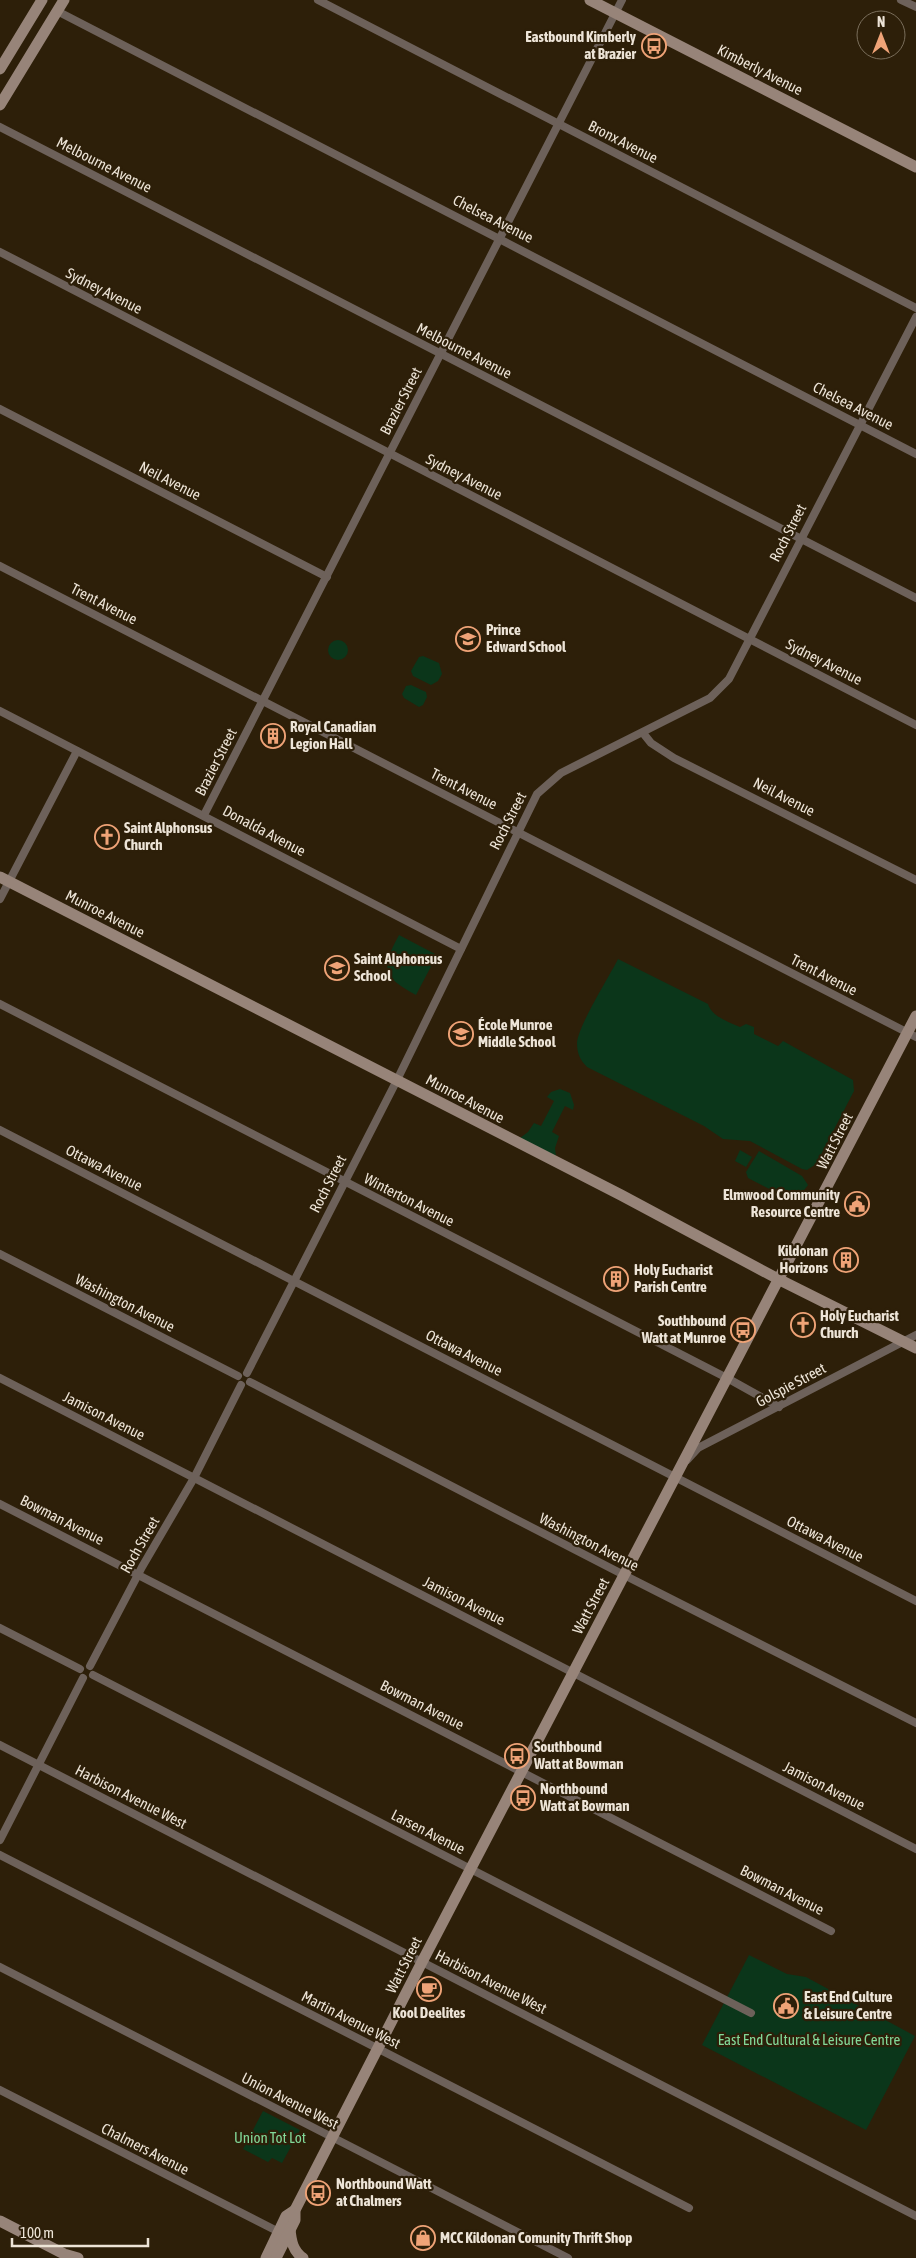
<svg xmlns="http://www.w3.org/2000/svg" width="916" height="2258" font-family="'Asap Condensed',sans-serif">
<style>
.green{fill:#0b361a}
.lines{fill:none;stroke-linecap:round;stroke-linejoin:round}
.street{stroke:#6d615a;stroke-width:8}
.secondary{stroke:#978479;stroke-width:11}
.labels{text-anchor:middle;stroke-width:4.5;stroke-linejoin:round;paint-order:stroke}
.poi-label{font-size:15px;font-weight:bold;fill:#ede4d7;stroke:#2d1f09;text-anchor:start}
.street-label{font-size:15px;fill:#ede4d7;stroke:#2d1f09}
.park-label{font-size:15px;fill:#82d898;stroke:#2d1f09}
</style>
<rect width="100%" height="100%" fill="#2d1f09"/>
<!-- green -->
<g class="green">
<circle cx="338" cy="650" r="10"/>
<path d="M423 656 439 663 442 674 438 681 431 685 413 676 411 671 419 657Z"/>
<path d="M411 685 426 692 427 697 423 705 419 707 404 698 402 694 406 686Z"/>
<path d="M399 935 437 955 416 995C382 977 381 968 399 935Z"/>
<path d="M618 959 708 1004C712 1017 729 1022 740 1027L746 1024 754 1027V1034L778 1046 783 1041 853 1080 854 1091 816 1164 807 1170 802 1169 750 1141 723 1139 704 1126 587 1067C580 1060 577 1053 577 1043 578 1026 609 977 618 959Z"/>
<path d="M560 1089 570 1093 574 1105 573 1110 565 1106 552 1132 559 1136 555 1148 556 1156 520 1138 528 1132 534 1123 541 1126 554 1101 547 1097 551 1092Z"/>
<path d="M740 1150 752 1157 746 1167 735 1161Z"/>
<path d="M759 1151 802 1176 808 1185 795 1202 748 1178 746 1172Z"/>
<path d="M749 1955 787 1974 806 1977 915 2036 866 2130 702 2045Z"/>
<path d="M263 2111 300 2130 282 2163 272 2158 268 2162 243 2149Z"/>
</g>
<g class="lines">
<!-- street -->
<g class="street">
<path d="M318 0 916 308"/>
<path d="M901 0 916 7"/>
<path d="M57 11 916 454"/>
<path d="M0 127 916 598"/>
<path d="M0 252 916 725"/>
<path d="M0 409 327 577"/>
<path d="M0 566 916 1037"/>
<path d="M0 711 461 949"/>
<path d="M643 733 651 743 674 758 916 880"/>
<path d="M204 815 622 0"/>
<path d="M0 899 77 751"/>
<path d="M0 1004 727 1378 779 1407"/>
<path d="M0 1130 916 1601"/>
<path d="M0 1254 238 1376"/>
<path d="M247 1373 397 1080 537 794 561 773 710 698 729 679 916 317"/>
<path d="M0 1378 916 1849"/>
<path d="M250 1382 624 1575 916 1723"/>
<path d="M687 1460 698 1448 916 1335"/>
<path d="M0 1504 831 1931"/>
<path d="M0 1628 80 1669"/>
<path d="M90 1666 142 1567 194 1478 241 1385"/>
<path d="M93 1675 751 2013"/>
<path d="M0 1745 916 2216"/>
<path d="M0 1840 83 1678"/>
<path d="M0 1855 689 2208"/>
<path d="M0 1967 568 2258"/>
<path d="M0 2090 279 2232"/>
</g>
<!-- secondary -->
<g class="secondary">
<path d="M590 0 916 167"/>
<path d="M0 69 42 0"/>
<path d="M0 105 64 0"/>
<path d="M0 877 621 1195 780 1280 916 1348"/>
<path d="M0 2221 64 2254 78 2258"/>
<path d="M290 2229C291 2241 293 2251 303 2258"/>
<path d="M266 2258 286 2216 295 2210"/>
<path d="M276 2258 295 2220V2210L422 1962 916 1016"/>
</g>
</g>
<!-- icons -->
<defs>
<symbol id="bus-ring" viewBox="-11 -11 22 22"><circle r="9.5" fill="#2d1f09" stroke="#efa377" stroke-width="1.5"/><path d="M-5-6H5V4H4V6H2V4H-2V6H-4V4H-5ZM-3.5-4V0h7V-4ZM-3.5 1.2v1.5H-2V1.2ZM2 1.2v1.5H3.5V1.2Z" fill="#efa377"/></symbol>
<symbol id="school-ring" viewBox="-11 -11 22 22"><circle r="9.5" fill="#2d1f09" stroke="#efa377" stroke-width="1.5"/><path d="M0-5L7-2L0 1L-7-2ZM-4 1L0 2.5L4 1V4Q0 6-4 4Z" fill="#efa377"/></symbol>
<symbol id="building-ring" viewBox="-11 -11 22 22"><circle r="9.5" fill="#2d1f09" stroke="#efa377" stroke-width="1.5"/><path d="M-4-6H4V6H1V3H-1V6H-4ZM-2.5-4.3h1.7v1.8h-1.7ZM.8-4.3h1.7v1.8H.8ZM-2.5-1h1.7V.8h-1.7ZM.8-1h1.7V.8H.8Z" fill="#efa377"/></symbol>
<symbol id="church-ring" viewBox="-11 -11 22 22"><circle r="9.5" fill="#2d1f09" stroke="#efa377" stroke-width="1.5"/><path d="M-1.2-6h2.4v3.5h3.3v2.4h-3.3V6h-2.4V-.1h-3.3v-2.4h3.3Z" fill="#efa377"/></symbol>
<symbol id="civic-ring" viewBox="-11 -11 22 22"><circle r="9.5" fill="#2d1f09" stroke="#efa377" stroke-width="1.5"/><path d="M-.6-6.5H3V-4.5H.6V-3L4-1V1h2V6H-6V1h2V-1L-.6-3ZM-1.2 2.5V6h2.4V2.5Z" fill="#efa377"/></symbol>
<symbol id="cafe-ring" viewBox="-11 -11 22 22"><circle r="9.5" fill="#2d1f09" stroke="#efa377" stroke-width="1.5"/><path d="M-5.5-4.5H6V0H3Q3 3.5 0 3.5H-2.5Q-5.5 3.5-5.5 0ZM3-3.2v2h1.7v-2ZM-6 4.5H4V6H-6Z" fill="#efa377"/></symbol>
<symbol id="shop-ring" viewBox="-11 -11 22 22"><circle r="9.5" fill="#2d1f09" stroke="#efa377" stroke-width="1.5"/><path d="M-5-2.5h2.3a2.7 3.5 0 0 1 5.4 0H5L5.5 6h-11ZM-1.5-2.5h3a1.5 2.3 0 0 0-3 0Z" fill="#efa377"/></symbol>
</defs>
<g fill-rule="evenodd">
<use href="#bus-ring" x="640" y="32" width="28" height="28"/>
<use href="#school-ring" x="454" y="625" width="28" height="28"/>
<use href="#building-ring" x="259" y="722" width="28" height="28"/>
<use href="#church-ring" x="93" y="823" width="28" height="28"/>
<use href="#school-ring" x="323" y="954" width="28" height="28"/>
<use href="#school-ring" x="447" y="1020" width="28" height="28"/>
<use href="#civic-ring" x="843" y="1190" width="28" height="28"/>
<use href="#building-ring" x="832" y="1246" width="28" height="28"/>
<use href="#building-ring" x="602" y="1265" width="28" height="28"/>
<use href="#church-ring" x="789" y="1311" width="28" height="28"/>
<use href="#bus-ring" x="729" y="1316" width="28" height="28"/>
<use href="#bus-ring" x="503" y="1742" width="28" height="28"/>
<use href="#bus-ring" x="509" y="1784" width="28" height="28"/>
<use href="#cafe-ring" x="415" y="1975" width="28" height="28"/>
<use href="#civic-ring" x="772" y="1992" width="28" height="28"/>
<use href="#bus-ring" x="304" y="2179" width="28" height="28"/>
<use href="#shop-ring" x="409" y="2224" width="28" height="28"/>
</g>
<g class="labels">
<!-- poi labels -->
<g class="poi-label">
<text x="636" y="42" text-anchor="end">Eastbound Kimberly<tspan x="636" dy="17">at Brazier</tspan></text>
<text x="486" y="635">Prince<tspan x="486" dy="17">Edward School</tspan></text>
<text x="290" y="732">Royal Canadian<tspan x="290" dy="17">Legion Hall</tspan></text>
<text x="124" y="833">Saint Alphonsus<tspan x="124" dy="17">Church</tspan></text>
<text x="354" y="964">Saint Alphonsus<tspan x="354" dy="17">School</tspan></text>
<text x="478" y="1030">École Munroe<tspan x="478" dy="17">Middle School</tspan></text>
<text x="840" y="1200" text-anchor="end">Elmwood Community<tspan x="840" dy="17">Resource Centre</tspan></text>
<text x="828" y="1256" text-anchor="end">Kildonan<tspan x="828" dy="17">Horizons</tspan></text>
<text x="634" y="1275">Holy Eucharist<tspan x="634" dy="17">Parish Centre</tspan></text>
<text x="820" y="1321">Holy Eucharist<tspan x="820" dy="17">Church</tspan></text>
<text x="726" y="1326" text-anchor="end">Southbound<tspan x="726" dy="17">Watt at Munroe</tspan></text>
<text x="534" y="1752">Southbound<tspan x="534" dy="17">Watt at Bowman</tspan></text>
<text x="540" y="1794">Northbound<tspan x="540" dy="17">Watt at Bowman</tspan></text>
<text x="804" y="2002">East End Culture<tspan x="804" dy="17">&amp; Leisure Centre</tspan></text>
<text x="429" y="2018" text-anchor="middle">Kool Deelites</text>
<text x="336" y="2189">Northbound Watt<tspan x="336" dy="17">at Chalmers</tspan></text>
<text x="440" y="2243">MCC Kildonan Comunity Thrift Shop</text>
</g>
<!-- street labels -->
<g class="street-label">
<text transform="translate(760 70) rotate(27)" y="5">Kimberly Avenue</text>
<text transform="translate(623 142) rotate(27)" y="5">Bronx Avenue</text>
<text transform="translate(104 165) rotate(27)" y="5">Melbourne Avenue</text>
<text transform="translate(493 219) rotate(27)" y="5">Chelsea Avenue</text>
<text transform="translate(104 291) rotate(27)" y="5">Sydney Avenue</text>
<text transform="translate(464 351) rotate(27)" y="5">Melbourne Avenue</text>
<text transform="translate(401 401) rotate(-63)" y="5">Brazier Street</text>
<text transform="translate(853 406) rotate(27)" y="5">Chelsea Avenue</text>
<text transform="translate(464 477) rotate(27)" y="5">Sydney Avenue</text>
<text transform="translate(170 481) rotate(27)" y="5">Neil Avenue</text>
<text transform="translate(788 533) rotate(-63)" y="5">Roch Street</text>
<text transform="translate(104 604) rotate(27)" y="5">Trent Avenue</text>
<text transform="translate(824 662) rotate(27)" y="5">Sydney Avenue</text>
<text transform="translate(216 762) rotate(-63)" y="5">Brazier Street</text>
<text transform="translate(464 789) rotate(27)" y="5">Trent Avenue</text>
<text transform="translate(784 797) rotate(27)" y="5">Neil Avenue</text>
<text transform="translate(508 821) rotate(-63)" y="5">Roch Street</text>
<text transform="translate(264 831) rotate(28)" y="5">Donalda Avenue</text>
<text transform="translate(105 914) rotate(27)" y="5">Munroe Avenue</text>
<text transform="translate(824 975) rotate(27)" y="5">Trent Avenue</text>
<text transform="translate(465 1099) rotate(28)" y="5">Munroe Avenue</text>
<text transform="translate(835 1141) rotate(-63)" y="5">Watt Street</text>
<text transform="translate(104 1168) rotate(27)" y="5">Ottawa Avenue</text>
<text transform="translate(328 1184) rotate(-63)" y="5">Roch Street</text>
<text transform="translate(409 1200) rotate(27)" y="5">Winterton Avenue</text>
<text transform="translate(125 1303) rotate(27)" y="5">Washington Avenue</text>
<text transform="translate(464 1353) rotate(27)" y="5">Ottawa Avenue</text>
<text transform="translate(791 1385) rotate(-28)" y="5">Golspie Street</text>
<text transform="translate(104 1416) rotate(27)" y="5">Jamison Avenue</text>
<text transform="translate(62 1520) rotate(27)" y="5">Bowman Avenue</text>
<text transform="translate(825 1539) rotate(27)" y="5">Ottawa Avenue</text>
<text transform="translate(589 1542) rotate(27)" y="5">Washington Avenue</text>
<text transform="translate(140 1545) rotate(-60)" y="5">Roch Street</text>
<text transform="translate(464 1601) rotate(27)" y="5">Jamison Avenue</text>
<text transform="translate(591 1606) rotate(-62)" y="5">Watt Street</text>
<text transform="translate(422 1705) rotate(27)" y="5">Bowman Avenue</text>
<text transform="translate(824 1786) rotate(27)" y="5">Jamison Avenue</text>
<text transform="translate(131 1797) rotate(27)" y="5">Harbison Avenue West</text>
<text transform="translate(428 1832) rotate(27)" y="5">Larsen Avenue</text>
<text transform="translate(782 1890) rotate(27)" y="5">Bowman Avenue</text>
<text transform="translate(404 1965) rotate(-63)" y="5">Watt Street</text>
<text transform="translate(491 1982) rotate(27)" y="5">Harbison Avenue West</text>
<text transform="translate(351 2020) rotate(27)" y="5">Martin Avenue West</text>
<text transform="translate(290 2101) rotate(27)" y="5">Union Avenue West</text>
<text transform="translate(145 2149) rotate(27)" y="5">Chalmers Avenue</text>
</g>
<!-- park labels -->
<g class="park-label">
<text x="809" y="2045">East End Cultural &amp; Leisure Centre</text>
<text x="270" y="2143">Union Tot Lot</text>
</g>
</g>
<!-- north arrow -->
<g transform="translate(881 35)"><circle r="24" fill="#2d1f09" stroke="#7a6e5b"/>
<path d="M0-4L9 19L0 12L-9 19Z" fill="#efa377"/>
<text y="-8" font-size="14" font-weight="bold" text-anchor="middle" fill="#ede4d7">N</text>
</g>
<!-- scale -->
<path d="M12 2238v8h136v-8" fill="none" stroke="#ede4d7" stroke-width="2.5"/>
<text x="20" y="2238" font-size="15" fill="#ede4d7" stroke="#2d1f09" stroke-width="4" paint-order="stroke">100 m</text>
</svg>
